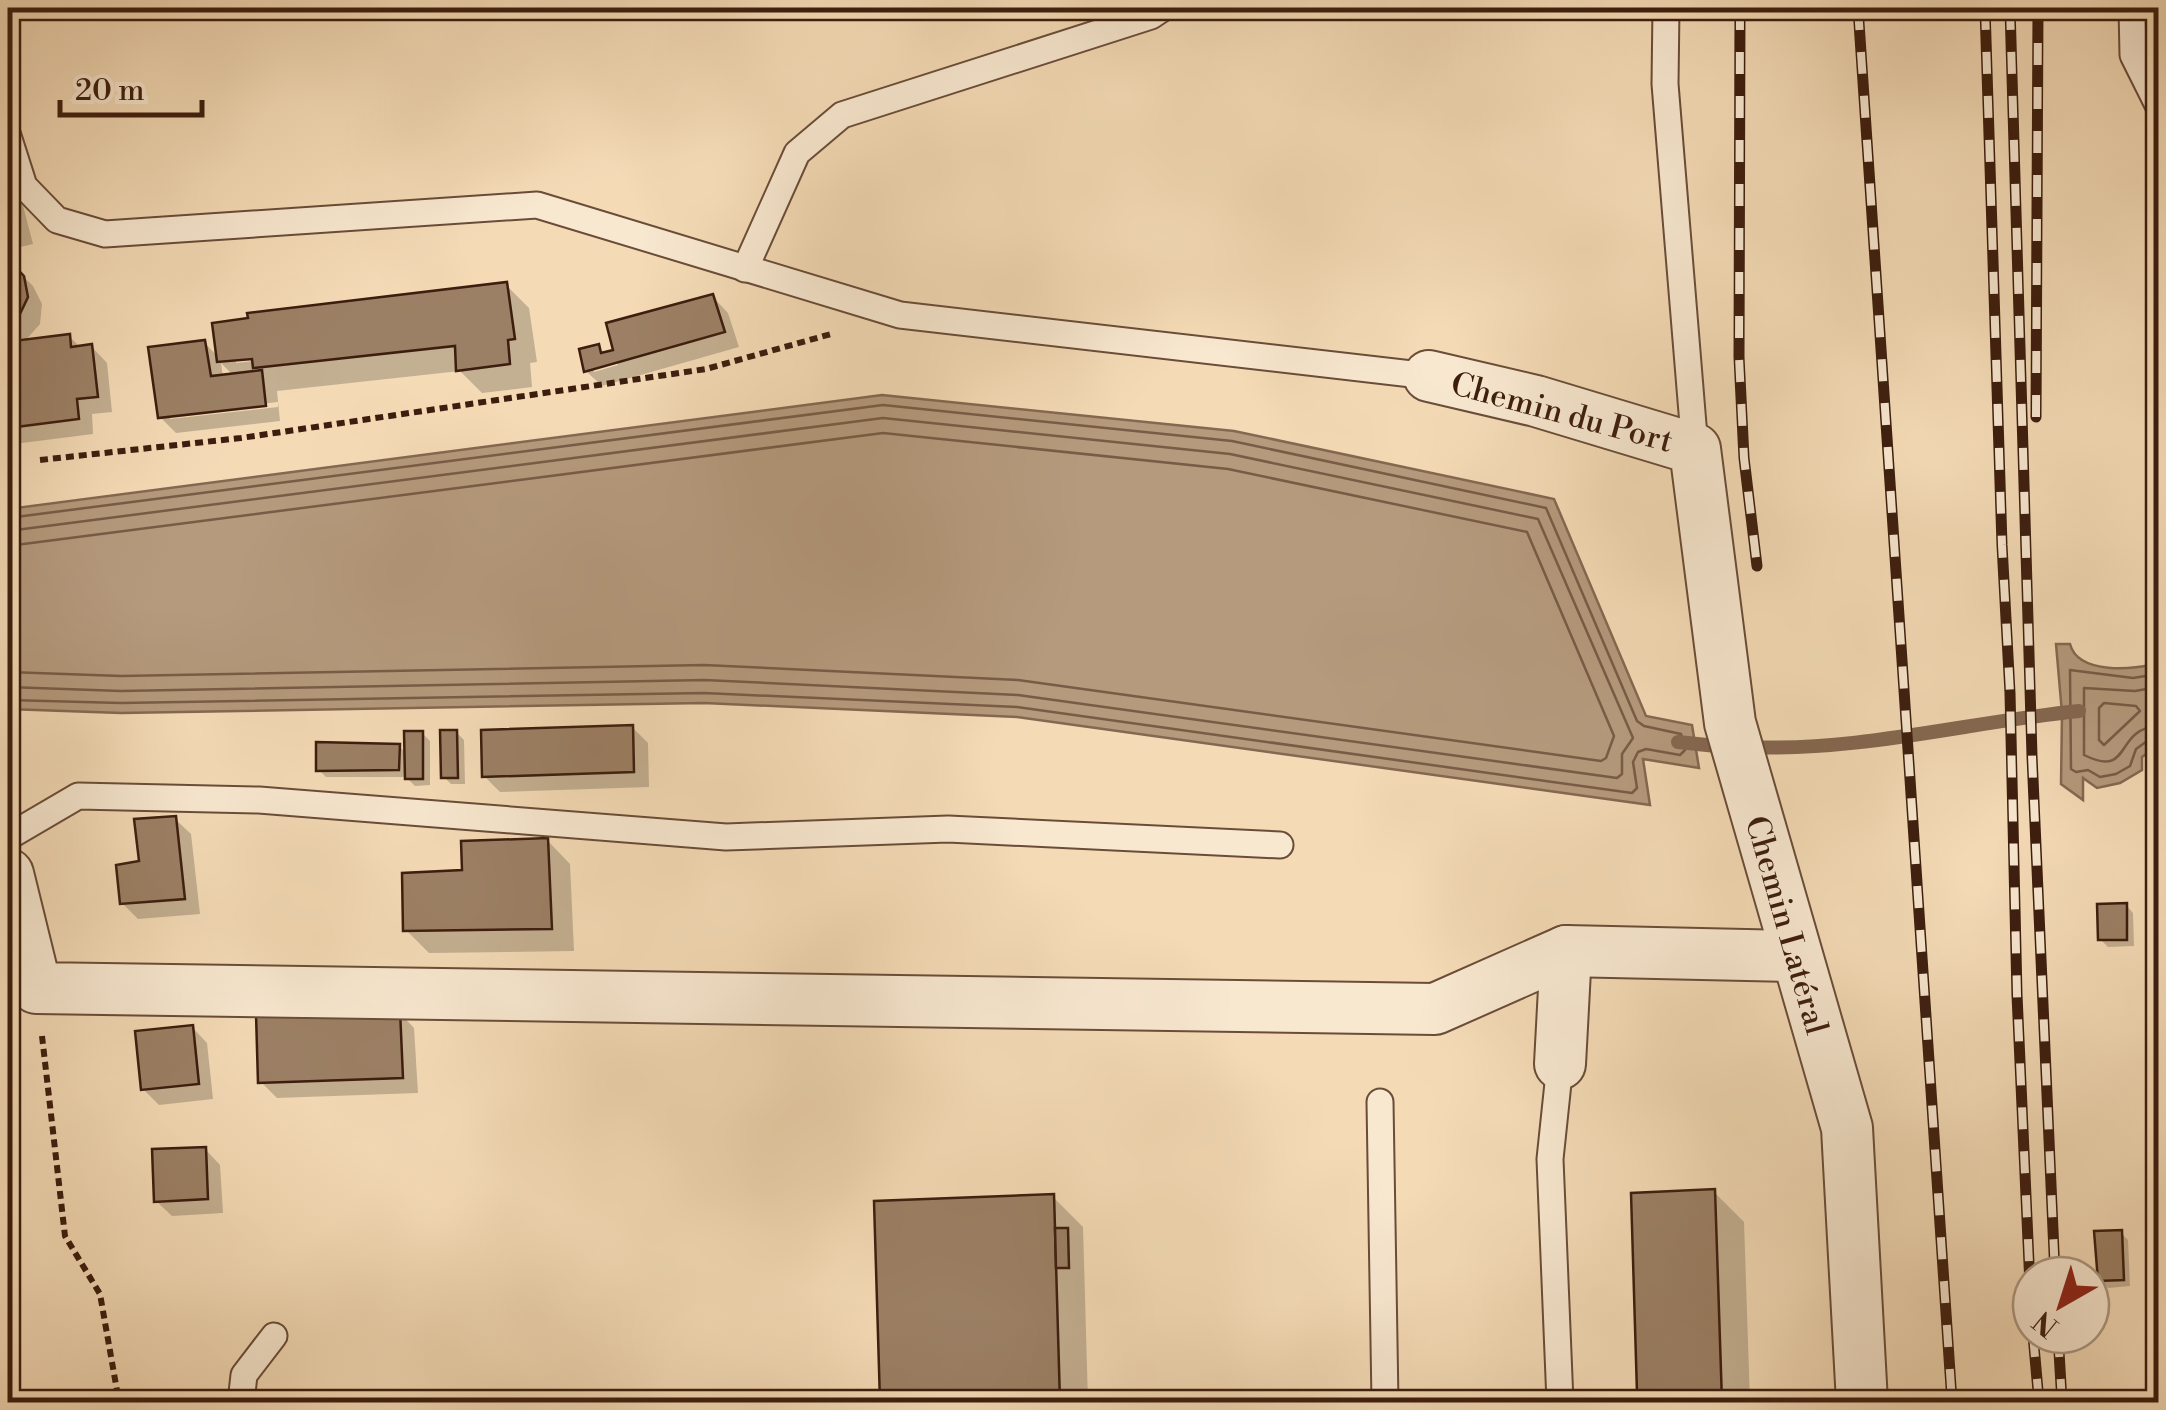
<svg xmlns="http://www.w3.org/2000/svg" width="2166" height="1410" font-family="'Libre Bodoni',serif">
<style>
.water{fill:#b59a7d;stroke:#856851;stroke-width:2.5}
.shadow{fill:#0003;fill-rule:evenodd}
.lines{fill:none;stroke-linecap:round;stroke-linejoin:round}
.shore{stroke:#785c46;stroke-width:2.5}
.stream{stroke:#856851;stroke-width:14}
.building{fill:#9c8065;stroke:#3c1d0e;stroke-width:2.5}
.service-casing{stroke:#6a4c38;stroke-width:29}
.minor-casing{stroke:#6a4c38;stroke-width:54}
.path{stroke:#3c1d0e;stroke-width:6;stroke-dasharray:8 5;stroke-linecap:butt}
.service{stroke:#f8e8d0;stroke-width:25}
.minor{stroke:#f8e8d0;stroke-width:50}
.rail-casing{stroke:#3c1d0e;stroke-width:11}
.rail{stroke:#f8e8d0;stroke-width:8;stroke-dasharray:22;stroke-linecap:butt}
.labels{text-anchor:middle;stroke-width:8;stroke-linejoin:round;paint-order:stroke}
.street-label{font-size:32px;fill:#3c1d0e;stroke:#f8e8d0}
</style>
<rect width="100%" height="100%" fill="#f4dbb6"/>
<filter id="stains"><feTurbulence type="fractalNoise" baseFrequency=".002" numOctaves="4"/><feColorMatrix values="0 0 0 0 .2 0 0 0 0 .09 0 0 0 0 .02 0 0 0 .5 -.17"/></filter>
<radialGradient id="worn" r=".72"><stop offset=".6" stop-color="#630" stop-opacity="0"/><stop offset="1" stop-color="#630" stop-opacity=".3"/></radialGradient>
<!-- water -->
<g class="water">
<path d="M882 395 1234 431 1554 499 1646 716 1692 725 1699 768 1643 759 1650 805 1017 717 704 703 121 713 8 709V509Z"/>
<path d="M2056 644H2070C2078 675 2135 670 2158 663V746L2142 757V770L2120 783 2097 788 2083 778V800L2061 784 2062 713Z"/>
</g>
<!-- shadow -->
<g class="shadow">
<path d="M8 148 33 244 8 250Z"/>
<path d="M8 262 33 286 42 304 40 324 24 342 69 336 81 348 92 347 107 363 112 412 92 414 93 434 14 444 8 438V394L20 392 15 342 8 344Z"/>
<path d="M506 285 529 308 537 362 530 363 532 387 482 393 460 371 277 391 280 421 176 433 160 417 204 342 218 357ZM264 355V360L236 363V358ZM221 363 234 376 223 377ZM278 402V407L170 419V414Z"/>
<path d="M713 297 728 313 739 347 602 386 586 371 598 347 606 354ZM616 360 618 365 594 372V366Z"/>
<path d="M632 727 648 743 649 787 500 792 484 776Z"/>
<path d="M456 732 464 740 465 784H451L444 777Z"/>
<path d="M422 733 430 741V785L415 786 406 777H326L319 770 399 746 407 754Z"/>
<path d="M175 819 191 834 200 914 138 919 122 903 142 863Z"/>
<path d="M547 840 570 864 574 951 429 953 406 930 464 873Z"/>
<path d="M2126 905 2133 913 2134 946 2108 947 2100 939Z"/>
<path d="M399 1012 414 1028 418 1093 277 1098 261 1082Z"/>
<path d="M192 1027 207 1043 213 1099 159 1105 143 1089Z"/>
<path d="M205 1149 220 1165 223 1213 172 1216 156 1201Z"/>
<path d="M1714 1192 1744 1222 1750 1402H1650L1639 1392Z"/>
<path d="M1053 1197 1083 1227 1088 1402H883L877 1203Z"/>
<path d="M2121 1233 2128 1240 2130 1286 2108 1288 2100 1280Z"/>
</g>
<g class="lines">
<!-- shore -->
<g class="shore">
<path d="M8 518 883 405 1232 441 1546 508 1637 721 1644 726 1681 734 1685 750 1680 755 1646 749 1638 752 1633 762 1637 788 1632 793 1017 707 704 693 121 703 8 700"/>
<path d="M8 531 883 418 1230 454 1538 519 1633 738 1622 754V774L1617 778 1018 695 704 680 121 691 8 687"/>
<path d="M8 546 883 433 1228 469 1527 532 1614 736 1606 758 1601 761 1018 680 704 665 121 676 8 672"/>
<path d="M2158 674 2133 678 2070 670 2071 769 2076 772 2088 770 2100 777 2116 774 2130 766 2136 749 2150 739 2158 738"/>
<path d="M2158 687 2135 691 2084 688V755C2133 779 2113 729 2158 726"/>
<path d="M2104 703 2136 706 2140 711 2104 745 2099 740V708Z"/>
</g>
<!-- stream -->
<g class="stream">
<path d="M1678 742 1726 747"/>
<path d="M1748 747C1858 752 1969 722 2079 711"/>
</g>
</g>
<!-- building -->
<g class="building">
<path d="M8 259 24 276 28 297 19 316 8 325Z"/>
<path d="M507 282 515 339 508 340 510 364 456 371 455 346 253 368 252 359 217 362 212 323 248 318 247 313Z"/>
<path d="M713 294 725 332 584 372 579 349 599 344 601 353 613 350 606 323Z"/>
<path d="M70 334 71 347 92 344 98 397 77 399 79 419 8 428V391L17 390 13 341Z"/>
<path d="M205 340 211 376 262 370 266 406 158 418 148 347Z"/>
<path d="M633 725 634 772 482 777 481 730Z"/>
<path d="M440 730H457L458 778H441Z"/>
<path d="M404 731H423V779H405Z"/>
<path d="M316 742 400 744 399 770 316 771Z"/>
<path d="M176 816 185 899 120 904 116 865 139 861 134 819Z"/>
<path d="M548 838 552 929 403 931 402 873 462 870 461 841Z"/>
<path d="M2127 903V940H2098L2097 904Z"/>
<path d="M400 1010 403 1078 258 1083 256 1014Z"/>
<path d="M193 1025 199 1084 141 1090 135 1031Z"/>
<path d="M206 1147 208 1199 154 1202 152 1149Z"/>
<path d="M1715 1189 1722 1402H1658V1393H1637L1631 1193Z"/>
<path d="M1054 1194 1060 1402H880L874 1201Z"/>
<path d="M1055 1228H1068L1069 1268H1056Z"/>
<path d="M2122 1230 2124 1280 2098 1281 2094 1231Z"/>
</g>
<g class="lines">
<defs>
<g id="service">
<path d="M1666 8 1665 84 1695 449"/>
<path d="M2132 8 2133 55 2158 105"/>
<path d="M8 136 24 186 57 220 105 234 537 205 900 315 1429 376"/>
<path d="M745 269 797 153 842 115 1151 16 1163 8"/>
<path d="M8 837 78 796 259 800 726 837 948 829 1280 845"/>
<path d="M1560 1064 1550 1159 1560 1402"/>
<path d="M1380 1102 1385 1402"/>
<path d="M241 1402 244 1375 274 1336"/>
</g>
<g id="minor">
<path d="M1429 376 1536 401 1695 449 1730 723 1847 1128 1862 1402"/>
<path d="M8 874 36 988 1435 1009 1566 951 1796 956"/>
<path d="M1560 1064 1566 951"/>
</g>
</defs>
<!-- service casing -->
<use href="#service" class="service-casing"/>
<!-- minor casing -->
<use href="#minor" class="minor-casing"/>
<!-- path -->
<g class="path">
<path d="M40 460 241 438 706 369 831 334"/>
<path d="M42 1036 65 1236 100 1294 119 1402"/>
</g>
<!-- service -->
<use href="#service" class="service"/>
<!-- minor -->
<use href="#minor" class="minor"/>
<defs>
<g id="rail">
<path d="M1740 8 1739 357 1744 458 1757 566"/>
<path d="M1858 8 1952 1402"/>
<path d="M1985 8 2002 545 2010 693 2017 995 2031 1308"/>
<path d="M2010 8 2032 756 2055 1275"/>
<path d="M2036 417 2038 8"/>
<path d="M2033 1335 2039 1402"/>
<path d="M2058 1335 2062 1402"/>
</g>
</defs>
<!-- rail casing -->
<use href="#rail" class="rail-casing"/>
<!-- rail -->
<use href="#rail" class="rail"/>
</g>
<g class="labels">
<!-- street labels -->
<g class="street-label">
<text transform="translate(1562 412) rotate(15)" y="11">Chemin du Port</text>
<text transform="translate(1787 925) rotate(74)" y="11">Chemin Latéral</text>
</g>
</g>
<!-- margin -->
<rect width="2166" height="1410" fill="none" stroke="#f4dbb6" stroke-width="40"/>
<rect x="10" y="10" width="2146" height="1390" fill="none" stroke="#3c1d0e" stroke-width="5"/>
<rect x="20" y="20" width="2126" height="1370" fill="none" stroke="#3c1d0e" stroke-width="2.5"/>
<!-- north arrow -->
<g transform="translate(2061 1305) rotate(219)"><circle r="48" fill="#f8e8d0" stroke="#ad9782" stroke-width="2.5"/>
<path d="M0-8L18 38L0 25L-18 38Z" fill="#8f2418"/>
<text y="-15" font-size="28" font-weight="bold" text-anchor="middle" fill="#3c1d0e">N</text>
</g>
<!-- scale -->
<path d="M60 100v15h142v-15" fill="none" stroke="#3c1d0e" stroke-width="5"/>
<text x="75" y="100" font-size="30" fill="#3c1d0e" stroke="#f8e8d0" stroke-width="8" paint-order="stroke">20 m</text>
<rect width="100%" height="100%" filter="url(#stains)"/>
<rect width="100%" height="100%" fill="url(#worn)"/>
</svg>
